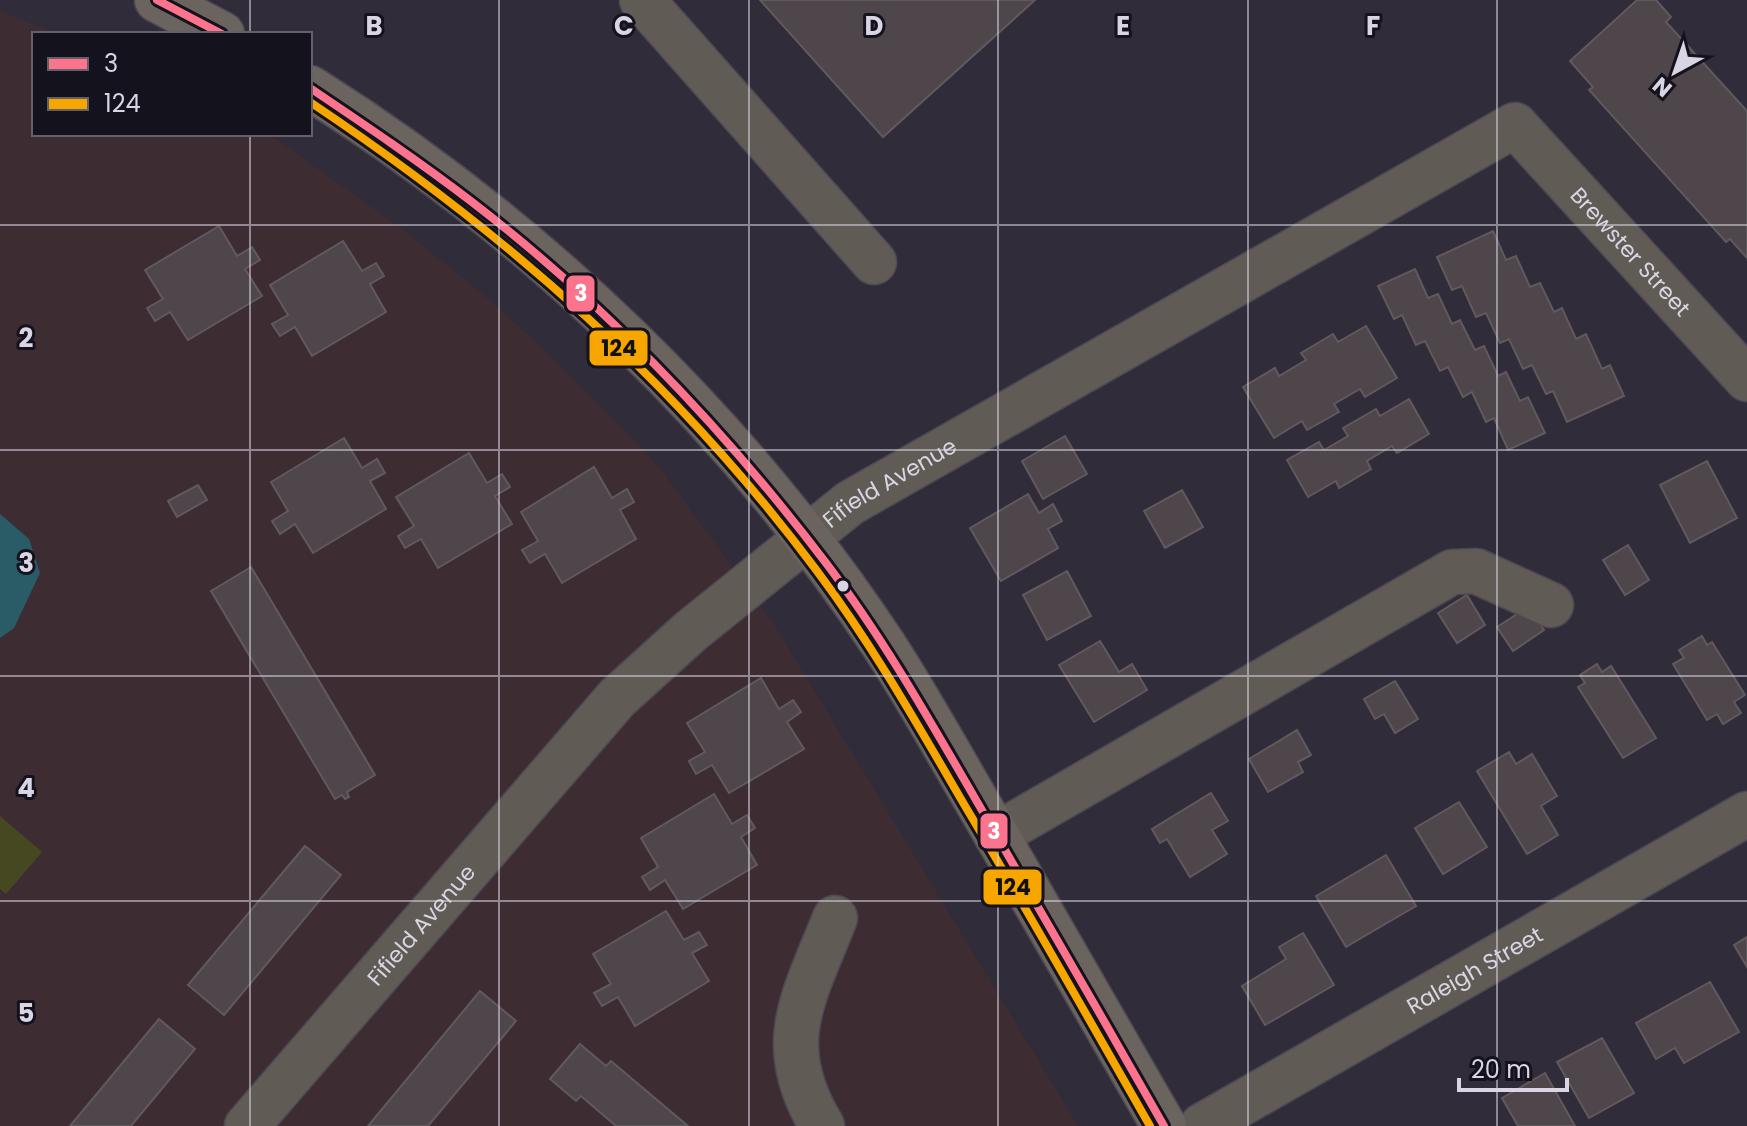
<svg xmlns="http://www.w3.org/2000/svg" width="1747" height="1126" font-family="Poppins,sans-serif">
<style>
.education{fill:#3e2c33}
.green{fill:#464822}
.water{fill:#2a5c68}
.building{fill:#4e464b;stroke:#60595d;stroke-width:2}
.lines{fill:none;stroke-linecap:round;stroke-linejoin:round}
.minor-casing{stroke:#4c4854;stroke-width:47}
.major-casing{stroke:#4c4854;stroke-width:47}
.minor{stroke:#605c55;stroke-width:44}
.major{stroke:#6b645e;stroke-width:44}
.bus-1-casing{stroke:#14121c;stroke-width:14}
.bus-2-casing{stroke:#14121c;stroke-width:14}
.bus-1{stroke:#fc738d;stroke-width:8}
.bus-2{stroke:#f7a600;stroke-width:8}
.grid{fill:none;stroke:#d9d5e4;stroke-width:2;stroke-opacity:0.55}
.bus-dot{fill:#d9d5e4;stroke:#14121c;stroke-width:3}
.labels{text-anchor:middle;stroke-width:6;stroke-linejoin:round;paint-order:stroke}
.street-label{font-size:22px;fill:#d9d5e4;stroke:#14121c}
.grid-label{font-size:26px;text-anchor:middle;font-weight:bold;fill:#d9d5e4;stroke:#14121c;stroke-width:6;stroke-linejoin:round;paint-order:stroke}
.line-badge{stroke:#14121c;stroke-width:3}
.badge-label{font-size:22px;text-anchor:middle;font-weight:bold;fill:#fff}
.pale-badge-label{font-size:22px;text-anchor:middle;font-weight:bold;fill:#111}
</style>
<rect width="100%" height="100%" fill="#302c39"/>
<!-- education -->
<path class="education" d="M0 11 58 34H34V134H269L401 228 478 290 541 346 638 444 664 473 776 627 1078 1126H0Z"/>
<!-- green -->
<path class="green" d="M0 816 42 852 6 894 0 889Z"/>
<!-- water -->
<path class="water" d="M0 514 29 539 40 573 14 628 0 638Z"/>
<!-- building -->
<g class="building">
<path d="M760 0H1035L883 137Z"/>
<path d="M1637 0H1656L1671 17 1666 22 1747 111V258L1730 239 1726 242 1589 90 1593 87 1570 61Z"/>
<path d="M219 226 237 256 252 247 260 260 245 269 262 296 188 340 170 312 155 321 147 308 163 299 145 270Z"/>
<path d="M1493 231 1506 260 1516 256 1530 287 1540 283 1554 312 1562 308 1576 339 1586 334 1602 369 1610 365 1624 396 1567 422 1553 391 1546 394 1532 365 1523 369 1509 339 1500 343 1486 313 1476 317 1462 286 1452 290 1437 257Z"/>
<path d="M343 241 362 271 376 263 384 276 370 284 386 312 312 356 295 327 280 336 272 324 288 315 270 285Z"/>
<path d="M1415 269 1428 298 1438 294 1452 324 1460 320 1475 350 1484 346 1498 376 1506 372 1520 401 1528 397 1545 433 1508 450 1494 418 1486 422 1472 392 1463 397 1448 367 1440 371 1425 341 1416 345 1402 315 1394 319 1378 286Z"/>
<path d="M1366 326 1397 378 1365 397 1360 389 1334 404 1339 412 1307 430 1302 421 1274 438 1243 387 1275 368 1279 376 1306 360 1301 353 1333 334 1338 342Z"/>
<path d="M1409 399 1429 434 1397 453 1392 446 1367 461 1371 469 1339 488 1336 481 1308 497 1287 460 1319 442 1324 450 1348 436 1343 428 1376 409 1380 416Z"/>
<path d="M1065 436 1087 474 1043 499 1022 461Z"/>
<path d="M344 438 362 468 377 459 385 473 370 481 386 509 313 553 295 524 280 534 272 521 288 511 271 482Z"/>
<path d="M469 453 487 483 502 474 510 487 495 496 512 524 438 568 421 539 405 548 398 536 414 526 396 497Z"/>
<path d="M1707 461 1737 518 1690 543 1660 485Z"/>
<path d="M594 467 612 498 627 489 634 502 620 510 636 539 562 583 545 554 530 563 522 550 538 541 521 512Z"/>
<path d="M198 485 207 500 177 517 168 501Z"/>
<path d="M1182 490 1203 527 1165 548 1144 511Z"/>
<path d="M1028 494 1039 513 1053 504 1062 521 1048 529 1058 548 1001 581 970 528Z"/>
<path d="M1628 545 1649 580 1625 595 1603 560Z"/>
<path d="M251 567 375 775 347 792 349 797 345 799 342 795 335 799 211 591Z"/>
<path d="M1067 571 1091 616 1047 640 1023 595Z"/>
<path d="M1467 595 1485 625 1457 643 1438 613Z"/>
<path d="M1528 607 1544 630 1513 651 1497 627Z"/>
<path d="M1702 636 1707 645 1712 642 1745 695 1734 702 1741 713 1723 724 1717 714 1707 720 1673 664 1684 658 1679 650Z"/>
<path d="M1100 641 1119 672 1132 664 1147 690 1094 722 1059 665Z"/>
<path d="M1597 664 1602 672 1611 666 1656 738 1623 758 1578 687 1585 683 1580 675Z"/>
<path d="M761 678 779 709 793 700 801 712 787 722 804 749 729 793 712 765 696 774 689 761 705 752 687 723Z"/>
<path d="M1395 681 1418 719 1395 733 1384 714 1375 719 1364 699Z"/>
<path d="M1297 730 1311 755 1298 762 1303 772 1268 792 1249 759Z"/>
<path d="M1509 752 1516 764 1532 754 1557 796 1541 806 1558 835 1527 854 1477 771Z"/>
<path d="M1211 793 1228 821 1212 830 1227 854 1190 877 1167 839 1160 843 1152 829Z"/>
<path d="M714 794 732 824 747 815 755 828 741 837 757 865 683 909 665 880 650 890 642 877 658 867 641 838Z"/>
<path d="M1459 802 1487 847 1443 874 1415 828Z"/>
<path d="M305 846 341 875 224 1015 188 985Z"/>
<path d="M1386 855 1416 906 1346 947 1316 896Z"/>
<path d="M666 911 684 940 699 932 707 945 692 953 709 981 635 1026 618 997 602 1006 594 993 611 984 593 954Z"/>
<path d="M1303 933 1334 985 1265 1025 1242 986 1286 959 1279 947Z"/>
<path d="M1747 937V967L1734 945Z"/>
<path d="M1710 982 1739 1032 1684 1063 1675 1048 1656 1059 1636 1023Z"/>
<path d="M480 991 516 1021 428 1126H368Z"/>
<path d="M159 1019 195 1049 131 1126H70Z"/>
<path d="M1602 1038 1634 1093 1589 1118 1557 1062Z"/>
<path d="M580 1044 606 1066 611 1061 688 1126H616L581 1096 576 1101 550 1079Z"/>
<path d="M1545 1073 1575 1126H1518L1502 1098Z"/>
</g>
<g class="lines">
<defs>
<g id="minor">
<path d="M642 0 874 262"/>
<path d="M996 835 1452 572 1476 571 1551 605"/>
<path id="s1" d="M247 1126 617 698 691 631 850 503 1515 125 1747 379"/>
<path d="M822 1126C772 1044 804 997 835 918"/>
<path id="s2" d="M1202 1126 1747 814"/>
</g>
<g id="major">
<path d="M157 0 222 34"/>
<path d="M310 88C537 231 737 423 885 647 922 704 955 765 990 824 1048 924 1106 1025 1164 1126"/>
</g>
</defs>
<!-- minor casing -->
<use href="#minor" class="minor-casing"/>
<!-- major casing -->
<use href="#major" class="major-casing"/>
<!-- minor -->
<use href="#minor" class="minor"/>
<!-- major -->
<use href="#major" class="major"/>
<defs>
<g id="bus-1">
<path d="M157 0 222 34"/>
<path d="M310 88C365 125 420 162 472 202 606 305 724 429 826 563 883 638 929 719 976 800 1039 908 1102 1017 1164 1126"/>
</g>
<path id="bus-2" d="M310 102C506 233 676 382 817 571 874 647 920 729 968 811 1030 915 1090 1021 1150 1126"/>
</defs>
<!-- bus-1 casing -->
<use href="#bus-1" class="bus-1-casing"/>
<!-- bus-2 casing -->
<use href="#bus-2" class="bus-2-casing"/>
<!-- bus-1 -->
<use href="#bus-1" class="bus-1"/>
<!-- bus-2 -->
<use href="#bus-2" class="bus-2"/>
</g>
<!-- grid -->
<path class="grid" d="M250 0V34M499 0V1126M749 0V1126M998 0V1126M1248 0V1126M1497 0V1126M250 134V1126M0 225H1747M0 450H1747M0 676H1747M0 901H1747"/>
<!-- markers -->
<circle class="bus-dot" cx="843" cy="586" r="7"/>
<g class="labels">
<!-- street labels -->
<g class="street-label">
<text dy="8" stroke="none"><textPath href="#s1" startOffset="1806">Brewster Street</textPath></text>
<text dy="8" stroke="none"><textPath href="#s1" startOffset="914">Fifield Avenue</textPath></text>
<text dy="8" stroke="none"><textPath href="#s1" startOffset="266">Fifield Avenue</textPath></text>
<text dy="8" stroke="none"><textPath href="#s2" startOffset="314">Raleigh Street</textPath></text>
</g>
</g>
<g class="grid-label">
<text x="374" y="35">B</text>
<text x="624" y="35">C</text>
<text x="874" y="35">D</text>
<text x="1123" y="35">E</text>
<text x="1373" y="35">F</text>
<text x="26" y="347">2</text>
<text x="26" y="572">3</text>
<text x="26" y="797">4</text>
<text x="26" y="1022">5</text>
</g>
<g class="line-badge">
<rect x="565" y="274" width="31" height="39" rx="8" fill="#fc738d"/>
<rect x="588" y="329" width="61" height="38" rx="8" fill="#f7a600"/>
<rect x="979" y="812" width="30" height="38" rx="8" fill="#fc738d"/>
<rect x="982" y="868" width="61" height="38" rx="8" fill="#f7a600"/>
</g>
<g class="badge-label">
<text x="581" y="301">3</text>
<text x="994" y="839">3</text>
</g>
<g class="pale-badge-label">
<text x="619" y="356">124</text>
<text x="1013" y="895">124</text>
</g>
<!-- legend -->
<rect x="32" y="32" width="280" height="104" fill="#14121c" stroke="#63606c" stroke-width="2"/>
<rect x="48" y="58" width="40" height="12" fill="#fc738d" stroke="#63606c" stroke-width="2"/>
<text x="104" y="72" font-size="24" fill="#d9d5e4">3</text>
<rect x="48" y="98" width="40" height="12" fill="#f7a600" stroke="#63606c" stroke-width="2"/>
<text x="104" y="112" font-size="24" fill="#d9d5e4">124</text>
<!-- north arrow -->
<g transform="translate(1675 72) rotate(220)" stroke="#14121c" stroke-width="6" paint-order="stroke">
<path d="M0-6L14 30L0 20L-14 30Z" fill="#d9d5e4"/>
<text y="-12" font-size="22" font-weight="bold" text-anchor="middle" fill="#d9d5e4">N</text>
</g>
<!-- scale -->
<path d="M1459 1078v12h108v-12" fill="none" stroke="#d9d5e4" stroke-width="4"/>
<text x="1471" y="1078" font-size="24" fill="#d9d5e4" stroke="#14121c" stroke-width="6" paint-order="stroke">20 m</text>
</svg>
